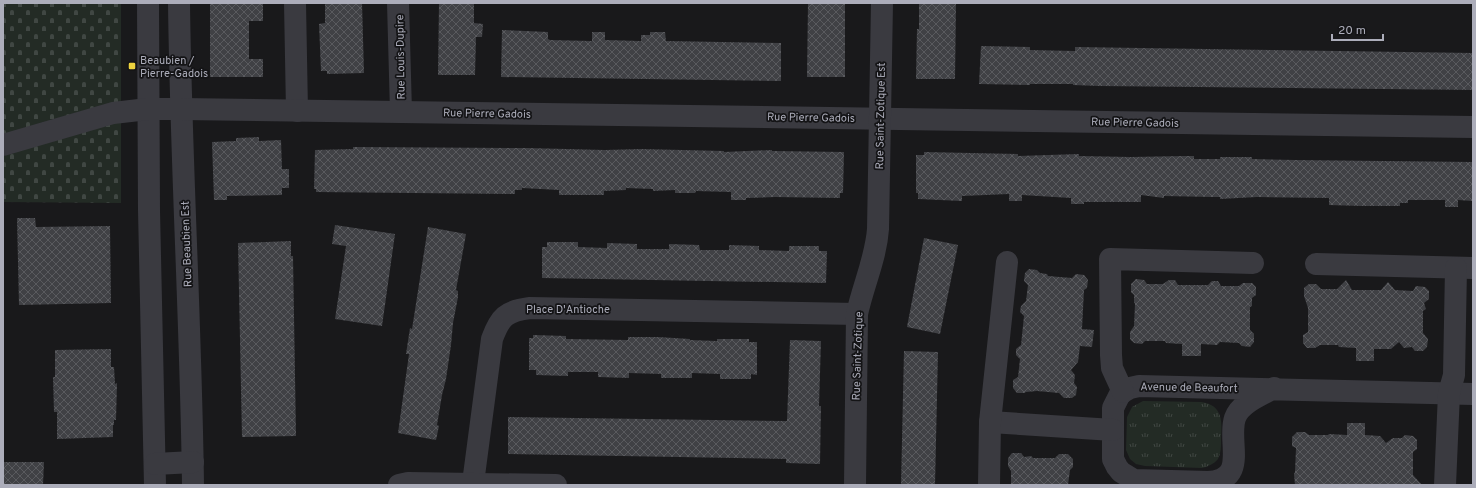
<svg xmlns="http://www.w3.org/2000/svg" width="1476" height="488" font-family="Overpass,sans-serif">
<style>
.cemetery{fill:url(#cemetery-stones)}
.park{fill:url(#park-tufts)}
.building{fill:url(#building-cross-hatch)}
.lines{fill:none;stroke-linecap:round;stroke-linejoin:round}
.minor{stroke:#3a3a40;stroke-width:22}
.poi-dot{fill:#edd23f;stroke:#141416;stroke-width:1.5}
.labels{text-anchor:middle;stroke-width:3.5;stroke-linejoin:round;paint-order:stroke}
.street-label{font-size:11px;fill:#acadba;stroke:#141416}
.poi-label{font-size:11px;fill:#acadba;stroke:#141416;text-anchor:start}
</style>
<defs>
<pattern id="cemetery-stones" width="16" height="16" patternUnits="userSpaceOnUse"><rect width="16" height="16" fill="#232b25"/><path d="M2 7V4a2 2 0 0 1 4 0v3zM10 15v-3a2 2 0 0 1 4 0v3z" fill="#404743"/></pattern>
<pattern id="park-tufts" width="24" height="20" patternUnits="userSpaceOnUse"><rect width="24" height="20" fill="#232b25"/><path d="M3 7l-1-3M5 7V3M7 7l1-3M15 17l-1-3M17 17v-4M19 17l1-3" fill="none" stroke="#404743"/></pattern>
<pattern id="building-cross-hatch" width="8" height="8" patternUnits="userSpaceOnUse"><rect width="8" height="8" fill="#404145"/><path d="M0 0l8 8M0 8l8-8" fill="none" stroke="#595a5e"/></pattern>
</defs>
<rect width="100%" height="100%" fill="#19191b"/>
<!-- cemetery -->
<path class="cemetery" d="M3 3H121V203L3 202Z"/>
<!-- park -->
<path class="park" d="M1143 401 1201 402C1224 405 1222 423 1221 441 1221 447 1221 453 1218 459 1214 464 1207 467 1202 468L1145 466 1136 464 1130 459 1126 450 1127 417 1132 407Z"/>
<!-- building -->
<g class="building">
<path d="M210 3H263V21H249V59H263V77H210Z"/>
<path d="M325 3H362L364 73 327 74V71H321L319 24 325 23Z"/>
<path d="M439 3H474V23L483 24 482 37H476L475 75H438Z"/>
<path d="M808 3H845V77H807Z"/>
<path d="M919 3H956L955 79H916L917 29H919Z"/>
<path d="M502 30 548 32V39L550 40 592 41V32H605V40L641 41V35H650V32H665L666 41 781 43V81L501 77Z"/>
<path d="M981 46 1030 47V50L1075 51V47L1473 53V90L1099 86 1073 85V84H1030V85L979 84Z"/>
<path d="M259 137V141L281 140 282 169H289V188H282V195L227 196V200H214L212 142 236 141V138Z"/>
<path d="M353 147 527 148 605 150 641 149 724 151V152L772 150V151L844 152 843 193H840V198L775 197 746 198V200H731V192L696 191 695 193H675V190L653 191V189L626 188V190L604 191V195H559V190L522 188V190H515V194L316 192V189H314L315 150 353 149Z"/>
<path d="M924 152 1018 154V156L1079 154V156L1131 157 1184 156H1194V159H1220V157H1252V159L1295 160 1473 162V201L1458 200V207H1445V200H1408V203H1400V206H1361L1329 205V198L1257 197 1220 199V197H1212L1164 196V198L1141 195V202H1084V204H1071V198L1022 195V201H1009V194L962 196V201L918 199V193H916V155H924Z"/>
<path d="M17 218H35L36 227 110 226 111 303 19 305Z"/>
<path d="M335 225 395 234 382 326 335 319 346 246 332 244Z"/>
<path d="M428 227 466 234 456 290 458 291V297L453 323 451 345 446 379 442 395 437 425 439 426 436 440 398 433 409 354H406L410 328 412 329Z"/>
<path d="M924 238 958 245 940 334 907 327Z"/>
<path d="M291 241V256H293L296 436 242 437 238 243Z"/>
<path d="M547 242H578V247L607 248V243L637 244V249H669V244L699 245 700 250H729V245L759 246V250L789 251V246H819V251H827L826 283 542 278V247H547Z"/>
<path d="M1029 269 1037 270 1040 273 1047 274 1048 276 1072 278 1076 274 1084 275 1088 280 1087 288 1084 290 1082 329 1094 330 1092 347 1080 346 1078 362 1071 370 1075 375 1074 383 1077 387 1076 395 1072 398H1064L1059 393 1037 391 1026 392 1024 393H1017L1013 388V380L1018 377 1020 359 1016 355V349L1021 345 1024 316 1020 312 1021 306 1026 301 1028 285 1024 281 1025 273Z"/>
<path d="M1136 279 1144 280 1147 284H1163L1169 280H1175L1178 285H1208L1212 281H1218L1221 286H1239L1243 283H1252L1256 287V295L1252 298V306L1250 307V330L1254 334V342L1250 347 1242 346 1239 343 1220 342 1217 345 1201 344V356H1182V344L1166 343 1165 341H1145L1142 344 1134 343 1130 339V332L1134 326 1135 304 1134 302V295L1131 292V284Z"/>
<path d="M1346 280 1352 290H1381L1388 282 1395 290 1413 291 1416 286 1425 287 1429 291V299L1424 303 1426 309 1423 311V333L1428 339 1427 347 1423 351H1415L1412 347 1404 348 1399 342 1391 349H1374V361H1356V348L1339 347 1338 345H1320L1315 348H1307L1303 343V335L1308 332V308L1304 296V288L1309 284H1316L1321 289H1337Z"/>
<path d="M533 335 566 336V339L628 340V337H658L690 339V340L717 341V339H749V342H757V375L751 374V379H720V374L692 373V378H661V374L629 373V378L598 377V372H568V376L536 375V370H529V338H533Z"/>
<path d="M790 340 821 341 819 406H821L820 464 786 463V459L508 454V417L787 421Z"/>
<path d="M111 349V367H114L115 384 117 383 116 420H114V425H113V437L57 439V412H54L53 377H55V350Z"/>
<path d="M904 351 938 352 935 485H901Z"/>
<path d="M1347 423H1365V435L1380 436 1386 443 1393 438H1402L1405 435 1413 436 1417 440V449L1413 452V475L1422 485H1295L1294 474 1295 472 1296 448 1292 446V437L1297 432H1305L1309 435H1328L1329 434 1347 435Z"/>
<path d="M1012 453H1021L1024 457 1031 456 1033 458H1055L1059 454H1068L1073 459V467L1070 470 1068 485H1011V471L1008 466V458Z"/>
<path d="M3 462H44L43 485H3Z"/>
</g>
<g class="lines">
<!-- minor -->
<g class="minor">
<path d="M148 3 149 210 155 485"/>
<path d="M179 3C181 164 191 324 193 485"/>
<path d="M295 3 297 111"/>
<path d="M398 3 401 112"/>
<path d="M3 145 113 113 148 109H181L1473 127"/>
<path d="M1316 264 1473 268"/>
<path d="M1274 388C1262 395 1240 403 1235 418 1227 441 1249 480 1208 482L1134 480 1121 472 1117 467 1113 459V408L1119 396 1123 392 1130 388 1139 386 1473 394"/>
<path d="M1123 392 1112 368 1111 355 1110 259 1253 263"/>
<path d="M990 422 1113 430"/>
<path d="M155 464 193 462"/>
<path d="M473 483 492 339C500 317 506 311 530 308L857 314"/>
<path d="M399 485 408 483 556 485"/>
<path d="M855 485 857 314C863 286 876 258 878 229L882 3"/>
<path d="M989 485 990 422 1007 262"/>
<path d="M1445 485 1449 393 1454 375 1456 268"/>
</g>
</g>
<!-- markers -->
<rect class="poi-dot" x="128" y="62" width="8" height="8" rx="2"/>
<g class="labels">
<!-- street labels -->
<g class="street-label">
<text transform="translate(400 57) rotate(-91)" y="4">Rue Louis-Dupire</text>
<text transform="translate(487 113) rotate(1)" y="4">Rue Pierre Gadois</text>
<text transform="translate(880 116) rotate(-89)" y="4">Rue Saint-Zotique Est</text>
<text transform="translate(811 117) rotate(1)" y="4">Rue Pierre Gadois</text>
<text transform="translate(1135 122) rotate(1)" y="4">Rue Pierre Gadois</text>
<text transform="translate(186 244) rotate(-92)" y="4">Rue Beaubien Est</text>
<text x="568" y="313">Place D'Antioche</text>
<text transform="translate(857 356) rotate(-88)" y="4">Rue Saint-Zotique</text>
<text transform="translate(1189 387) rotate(1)" y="4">Avenue de Beaufort</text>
</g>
<!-- poi labels -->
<g class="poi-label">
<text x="140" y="64">Beaubien /<tspan x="140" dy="13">Pierre-Gadois</tspan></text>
</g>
</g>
<!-- border -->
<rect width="1476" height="488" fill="none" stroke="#acadba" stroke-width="8"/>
<!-- scale -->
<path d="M1332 34v6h51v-6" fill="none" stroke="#acadba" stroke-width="2"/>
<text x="1338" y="34" font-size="12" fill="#acadba" stroke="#141416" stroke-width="3" paint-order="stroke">20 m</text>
</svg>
